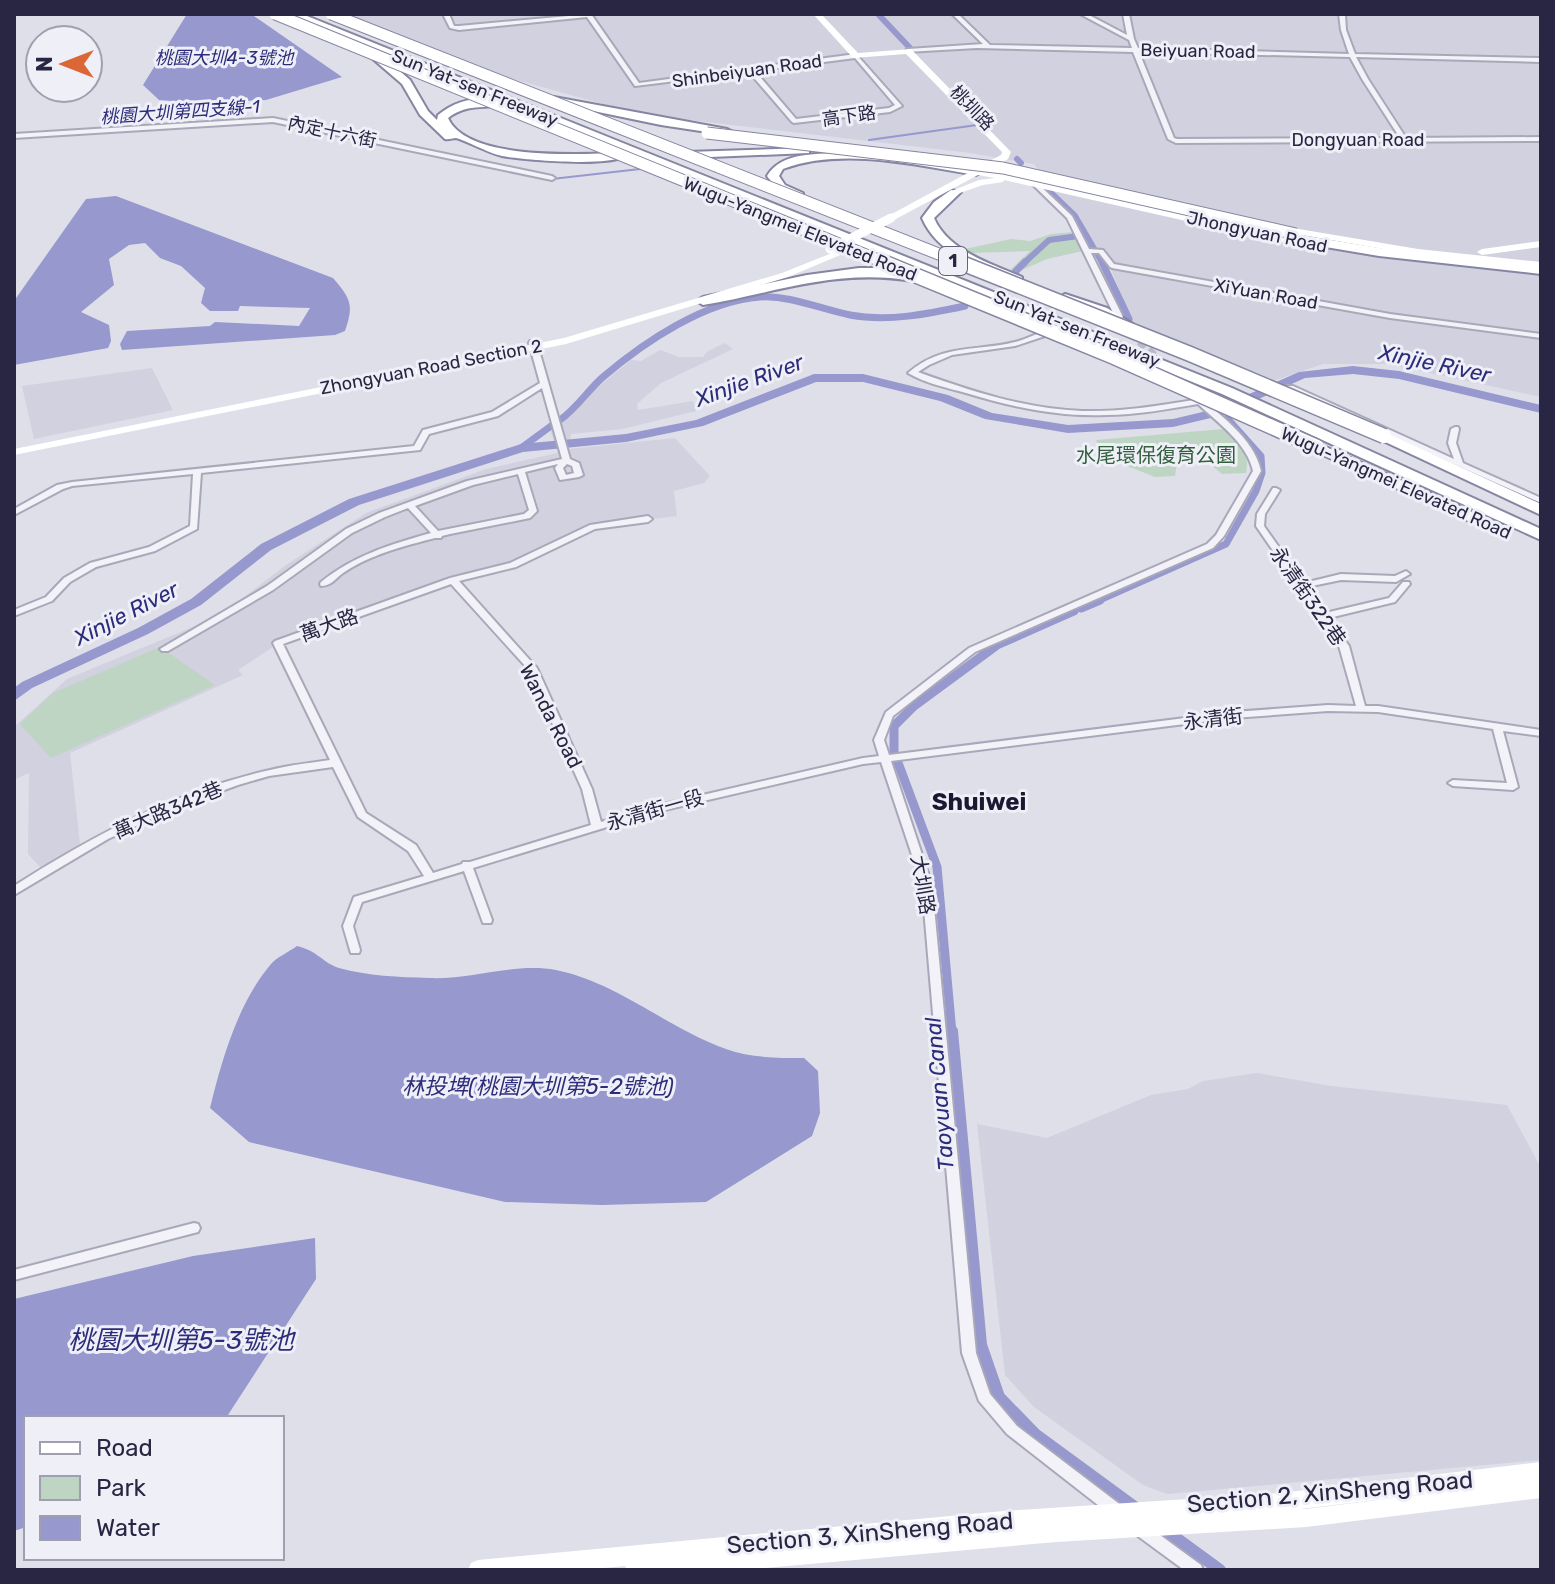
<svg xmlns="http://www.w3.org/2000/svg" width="1555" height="1584" font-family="Rubik,'Noto Sans TC',sans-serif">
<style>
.built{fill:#d1d1df}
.green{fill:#bfd5c3}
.water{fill:#9698ce}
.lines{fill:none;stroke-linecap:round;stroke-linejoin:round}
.stream{stroke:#9698ce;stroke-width:2}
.canal-far3{stroke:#9698ce;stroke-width:6}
.canal-far2{stroke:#9698ce;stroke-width:7}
.canal-far1{stroke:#9698ce;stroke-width:9}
.canal{stroke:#9698ce;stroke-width:12}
.river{fill:#9698ce;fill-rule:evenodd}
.street-tunnel{stroke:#babac9;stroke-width:8;stroke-dasharray:8 4;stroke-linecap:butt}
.street-casing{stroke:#a8a8b8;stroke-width:4}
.highway-casing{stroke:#8685a2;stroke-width:4}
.street{fill:#f3f2f8;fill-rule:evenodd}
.secondary{fill:#fff;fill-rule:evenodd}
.highway{fill:#fff;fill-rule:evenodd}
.highway-bridge-far1-casing{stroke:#8685a2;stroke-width:13;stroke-linecap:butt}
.highway-bridge-casing{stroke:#8685a2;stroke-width:17;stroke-linecap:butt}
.secondary-bridge{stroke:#fff;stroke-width:9}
.highway-bridge-far1{stroke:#fff;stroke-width:11}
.highway-bridge{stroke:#fff;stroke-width:14}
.labels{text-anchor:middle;stroke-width:6;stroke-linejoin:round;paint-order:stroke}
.far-street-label{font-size:18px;fill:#282643;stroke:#efeff7}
.far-water-label{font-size:18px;font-style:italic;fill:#2c2c7b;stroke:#efeff7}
.shield{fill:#efeff7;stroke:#646279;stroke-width:2}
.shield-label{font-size:18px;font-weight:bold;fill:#282643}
.park-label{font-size:20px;fill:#32603d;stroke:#efeff7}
.street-label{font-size:20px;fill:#282643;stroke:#efeff7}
.water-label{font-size:22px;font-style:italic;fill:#2c2c7b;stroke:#efeff7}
.quarter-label{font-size:24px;font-weight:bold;fill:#1b1833;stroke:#efeff7}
.near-street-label{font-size:24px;fill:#282643;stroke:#efeff7}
.near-water-label{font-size:26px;font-style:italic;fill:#2c2c7b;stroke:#efeff7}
</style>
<rect width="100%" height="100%" fill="#dfdfea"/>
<!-- built -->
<g class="built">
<path d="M340 14H1541V397L1389 364H1323L1267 383 1135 329 1108 262 1034 164 970 153 639 114 463 65Z"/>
<path d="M725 343 733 349 661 383 637 404 638 410 693 401 696 411 622 429 571 434 569 449 675 438 710 476 704 483 674 491 677 516 586 527 515 563 448 581 287 638 238 670 243 675 70 753 80 844 42 869 28 854 29 773 14 780V727L67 679 195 626 239 601 286 565 366 513 486 469 558 453 549 427 631 360 641 361 660 350 679 357H703L708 351Z"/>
<path d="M152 368 173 410 34 439 22 386Z"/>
<path d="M1257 1073 1331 1086 1507 1105 1541 1168V1460L1167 1494 1143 1485 1034 1407 1005 1375 977 1124 1047 1138 1151 1095 1188 1089 1203 1081Z"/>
</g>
<!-- green -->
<g class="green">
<path d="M1073 232 1083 251 1047 259 1013 274 1008 272 1030 251 971 253 965 249 1011 239 1030 241 1051 234Z"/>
<path d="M1223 429C1238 443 1251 452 1246 473L1222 474 1199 455 1178 456 1175 476 1155 477 1102 456 1096 440Z"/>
<path d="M160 647 215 685 51 758 20 724 53 693Z"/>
</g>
<!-- water -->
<g class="water">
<path d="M187 14H251L342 77 266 100 200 103 159 100 143 85Z"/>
<path d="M116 196 333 278C351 299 354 305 345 331L335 335 122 350 120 344 127 331 210 326 215 322 299 326 310 308 240 306 238 311H210L201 303 205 288 181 266 160 258 145 243 129 245 109 259 114 285 81 312 109 325 111 341 108 348 14 365V301L86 199Z"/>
<path d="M297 946C318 951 323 963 339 968 368 976 399 977 429 978 471 980 515 962 556 970 619 983 667 1028 726 1049 751 1058 778 1058 804 1058L818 1071 820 1113 812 1136 706 1202 602 1205 505 1202 249 1142 210 1108C222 1059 238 1003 271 964 277 957 289 952 297 946Z"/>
<path d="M315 1238 316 1279 226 1418H26V1527L14 1531V1299L193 1256Z"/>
</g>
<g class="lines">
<!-- stream -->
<g class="stream">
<path d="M869 140 977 125"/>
<path d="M552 179 640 169"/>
</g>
<!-- canal-far3 -->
<g class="canal-far3">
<path d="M878 14 910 48"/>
<path d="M1017 159 1021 163"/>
<path d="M1043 185 1075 216 1103 264"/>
<path d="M1023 264 1049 240 1086 235"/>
</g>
<!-- canal-far2 -->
<g class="canal-far2">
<path d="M1102 262 1129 319"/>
<path d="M1016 271 1025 262"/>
<path d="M560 420C577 408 588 390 603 377 644 342 705 301 760 297 790 295 820 309 850 315 888 322 928 314 965 306"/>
<path d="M521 448 551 426"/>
<path d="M1095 602 1226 544 1256 491 1262 473 1261 456 1227 418"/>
</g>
<!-- canal-far1 -->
<g class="canal-far1">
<path d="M1081 608 1100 600"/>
<path d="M952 1033 937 867 894 752V726L914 706 997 645 1074 611"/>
</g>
<!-- canal -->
<g class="canal">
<path d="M952 1031 981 1345 999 1397 1035 1434 1136 1508"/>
<path d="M1164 1529 1220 1570"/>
</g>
<!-- river -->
<path class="river" d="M1353 366 1399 371 1541 405V413L1399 379 1353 374 1305 378 1223 415 1173 427 1068 433 985 419 940 401 863 382H816L703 426 626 442 523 452 359 505 271 550 201 605 148 634 32 688 14 701V688L22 682 138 628 191 599 261 544 349 499 521 444 626 434 696 420 814 374H863L948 395 992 413 1068 425 1173 419 1215 409 1299 372Z"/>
<!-- street-tunnel -->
<path class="street-tunnel" d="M1131 333 1179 379"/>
<defs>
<g id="street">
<path d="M443 14H449L454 26H459L591 14 639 83 856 54 902 106 890 112 794 123 792 122 749 72 635 86 587 17 459 30 450 28ZM855 58 895 105 889 108 796 119 755 71Z"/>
<path d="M952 14H958L990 45 1132 48 1129 40 1080 14H1087L1127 35 1123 14H1129L1134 39 1138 48 1349 54 1341 30 1339 14H1345L1346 30 1355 54 1541 58V62L1356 57 1368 79 1406 138 1541 137V141L1176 143 1168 139 1133 52 977 48 906 52V50L908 49 983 44ZM1139 52 1350 57 1362 79 1400 138 1177 139 1174 138Z"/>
<path d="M273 118 552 176 555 178 552 180 273 122 14 138V134Z"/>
<path d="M1030 180H1034L1072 216 1089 249 1103 250 1114 264 1390 314 1541 334V338L1390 318 1112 268 1110 267 1099 253H1091L1123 317 1116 319 1067 218 1030 182Z"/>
<path d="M1051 329H1054V333L1015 346 952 355 929 365 918 372C971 391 1025 409 1082 411 1120 412 1157 406 1194 400L1187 393 1191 391H1194C1217 414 1254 437 1261 471L1224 536 1213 548 975 652 893 716 884 740 889 755 1233 712 1328 705 1356 706 1339 646 1256 526 1257 514 1273 488H1276L1280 490 1265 514 1264 526 1304 583 1341 574 1395 576 1406 571 1410 574 1396 582 1341 580 1307 587 1325 613 1389 598 1403 582H1409L1410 584 1395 602 1329 618 1349 646 1365 706H1378L1541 730V736L1503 731 1518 787 1513 790 1453 786 1448 783 1453 780 1507 783 1493 729 1378 712 1328 711 1233 718 891 761 932 885 976 1353 990 1394 1017 1426 1122 1506 1124 1511 1122 1516 1117 1518 1112 1516 1007 1434 979 1401 962 1353 922 885 881 762 863 764 656 812 473 868 492 920 491 923H483L482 920 464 871 362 902 353 926 360 950 359 953H351L350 950 343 926 354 897 424 876 408 851 358 817 333 767 269 776 238 785 172 809 108 839 14 895V886C94 835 177 791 270 770 290 765 310 763 330 760L273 643 275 641 450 578 510 563 590 525 648 516 652 519 648 522 595 529 516 567 459 581 537 668 592 789 601 822 655 806 863 758 879 756 874 740 886 712 969 648 1207 544 1216 535 1253 471C1247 443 1218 423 1198 404 1168 409 1137 415 1106 415 1058 417 1012 407 966 393 947 388 925 383 908 373 943 343 975 352 1015 342 1028 339 1039 332 1051 329ZM451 584 528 669 582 789 591 825 470 862H463L462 864 433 873 416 845 366 813 283 644Z"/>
<path d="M530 341H533L537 343 570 459 579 463 583 475 579 477 560 480 555 468 558 464 525 472 537 511 530 518 450 534 442 536 441 538H435C404 546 369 555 343 573 335 579 331 586 321 586L320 584 321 582C353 556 391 544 431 533L408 508 385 517 352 533 273 590 168 651H162L160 649 267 586 346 529 379 513 467 481 562 459 542 388 498 416 429 434 420 450 201 473 197 529 155 551 96 567 70 582 52 601 14 616V610L46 597 64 578 90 563 149 547 190 526 193 474 72 486 63 489 14 515V509L57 485 72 482 414 446 423 430 492 412 540 383 529 343ZM567 464 572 466 574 473 566 475 563 468ZM518 474 529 510 524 514 438 531 415 506 473 485Z"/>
<path d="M1287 386H1293L1454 459 1448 443 1451 429 1455 427H1458L1459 429 1456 443 1463 463 1541 498V503L1287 390Z"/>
<path d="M194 1223 198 1224 200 1228 198 1232 14 1280V1270Z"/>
<path d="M1140 1522 1145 1524 1201 1565 1203 1570H1184L1135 1534 1133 1529 1135 1524Z"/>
</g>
<g id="highway">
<path d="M288 14H302L1232 388 1541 529V540L1222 394 503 103C492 111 470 101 448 118 467 161 580 154 619 153L625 156C608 167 524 160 502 156 488 153 465 140 456 138 452 138 449 140 445 139L420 115 402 84 366 53 365 51 369 48ZM377 51 495 99C474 97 455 101 438 115L437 120 428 111 410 80Z"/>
<path d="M554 97 727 129 733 132 727 135 661 125 550 102V98Z"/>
<path d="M805 148 809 149V153L687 158 681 155 687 152Z"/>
<path d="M846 153 932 161 982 172 976 175C916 165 842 147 783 169L779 176 785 185 803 193V199C787 200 776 188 767 176 781 151 820 154 846 153Z"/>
<path d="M951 190 961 192 934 218C948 251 992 264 1022 277V283H1014C980 268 937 254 922 218L934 202Z"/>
<path d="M1294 234 1379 248 1541 266V274L1379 256 1290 241V235Z"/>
<path d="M859 268H885L918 277 912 281C839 268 774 293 703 305L697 301 703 297 807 275Z"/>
<path d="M1065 294 1107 308 1133 324 1121 327 1097 314 1060 301 1059 298Z"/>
<path d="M1384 432 1541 504V515L1379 439V433Z"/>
<path d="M1317 443 1483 517 1486 520 1483 523H1473L1312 450 1310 447Z"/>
</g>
</defs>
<!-- street casing -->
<use href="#street" class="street-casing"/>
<!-- highway casing -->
<use href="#highway" class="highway-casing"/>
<!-- street -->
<use href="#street" class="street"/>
<!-- secondary -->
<g class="secondary">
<path d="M813 14H821L858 53 911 49 1011 152 1008 159 986 171 1059 185 1313 244 1308 247 1266 239 1004 180 1003 182 983 185 954 195 949 192 979 180 995 178 978 175 894 220H888V216L1001 155 1002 152 906 54 853 58Z"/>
<path d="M1293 228 1418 249 1541 262V268L1418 255 1290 233V229Z"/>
<path d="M1541 241V247L1482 255 1477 252 1482 249Z"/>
<path d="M837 251 845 253 788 277 566 344 14 455V449L564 338 782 273Z"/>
<path d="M1541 1462V1498L1306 1527 1056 1542 742 1570H624L626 1566 581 1570H468L471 1563 478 1560 1004 1511 1280 1493ZM1443 1492 1306 1509H1300Z"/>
</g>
<!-- highway -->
<use href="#highway" class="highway"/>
<defs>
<g id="highway-bridge-far1">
<path d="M275 14 888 264"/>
<path d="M331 14 964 264"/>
<path d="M707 133 1003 168 1296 234"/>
</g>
<g id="highway-bridge">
<path d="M883 262 1114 357 1317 447"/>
<path d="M959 262 1190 354 1384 436"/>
</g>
</defs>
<!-- highway-bridge-far1 casing -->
<use href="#highway-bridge-far1" class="highway-bridge-far1-casing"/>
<!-- highway-bridge casing -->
<use href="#highway-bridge" class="highway-bridge-casing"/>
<!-- secondary-bridge -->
<path class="secondary-bridge" d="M830 249 891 218"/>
<!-- highway-bridge-far1 -->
<use href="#highway-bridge-far1" class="highway-bridge-far1"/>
<!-- highway-bridge -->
<use href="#highway-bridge" class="highway-bridge"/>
</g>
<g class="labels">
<!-- far-street labels -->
<g class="far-street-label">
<text transform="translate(1198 51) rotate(1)" y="6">Beiyuan Road</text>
<text transform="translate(747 71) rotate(-8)" y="6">Shinbeiyuan Road</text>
<text transform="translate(475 88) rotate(22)" y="6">Sun Yat-sen Freeway</text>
<text transform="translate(972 108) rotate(46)" y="6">桃圳路</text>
<text transform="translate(849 116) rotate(-8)" y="6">高下路</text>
<text transform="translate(332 132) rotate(12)" y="6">內定十六街</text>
<text x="1358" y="146">Dongyuan Road</text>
<text transform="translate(800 229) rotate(22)" y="6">Wugu-Yangmei Elevated Road</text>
<text transform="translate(1257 232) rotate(12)" y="6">Jhongyuan Road</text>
<text transform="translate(1266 294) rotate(10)" y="6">XiYuan Road</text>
<text transform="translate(1077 329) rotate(22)" y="6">Sun Yat-sen Freeway</text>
<text transform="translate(431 367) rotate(-11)" y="6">Zhongyuan Road Section 2</text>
<text transform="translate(1396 483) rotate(24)" y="6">Wugu-Yangmei Elevated Road</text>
</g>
<!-- far-water labels -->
<g class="far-water-label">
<text x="224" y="64">桃園大圳4-3號池</text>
<text transform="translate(180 112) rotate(-4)" y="6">桃園大圳第四支線-1</text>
</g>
<!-- shield labels -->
<rect class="shield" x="939" y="247" width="28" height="28" rx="6"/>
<g class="shield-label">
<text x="953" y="267">1</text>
</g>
<!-- park labels -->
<g class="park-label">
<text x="1156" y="462">水尾環保復育公園</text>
</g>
<!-- street labels -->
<g class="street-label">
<text transform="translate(1308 596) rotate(55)" y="7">永清街322巷</text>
<text transform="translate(329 625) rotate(-20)" y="7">萬大路</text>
<text transform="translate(551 716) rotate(63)" y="7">Wanda Road</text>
<text transform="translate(1213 719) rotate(-7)" y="7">永清街</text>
<text transform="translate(168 810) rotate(-23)" y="7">萬大路342巷</text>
<text transform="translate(655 810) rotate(-16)" y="7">永清街一段</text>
<text transform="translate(923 885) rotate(80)" y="7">大圳路</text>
</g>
<!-- water labels -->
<g class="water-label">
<text transform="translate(1435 363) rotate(12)" y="8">Xinjie River</text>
<text transform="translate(749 380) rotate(-20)" y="8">Xinjie River</text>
<text transform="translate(126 613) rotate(-27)" y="8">Xinjie River</text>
<text x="538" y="1094">林投埤(桃園大圳第5-2號池)</text>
<text transform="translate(939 1094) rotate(-95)" y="8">Taoyuan Canal</text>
</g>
<!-- quarter labels -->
<g class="quarter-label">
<text x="979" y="810">Shuiwei</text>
</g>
<!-- near-street labels -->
<g class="near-street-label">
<text transform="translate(1330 1492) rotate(-5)" y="8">Section 2, XinSheng Road</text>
<text transform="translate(870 1533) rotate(-5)" y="8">Section 3, XinSheng Road</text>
</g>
<!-- near-water labels -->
<g class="near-water-label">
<text x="181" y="1349">桃園大圳第5-3號池</text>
</g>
</g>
<!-- border -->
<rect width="1555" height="1584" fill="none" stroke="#282643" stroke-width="32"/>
<!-- legend -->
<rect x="24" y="1416" width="260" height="144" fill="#efeff7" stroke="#9f9faf" stroke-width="2"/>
<rect x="40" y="1442" width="40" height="12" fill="#ffffff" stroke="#9f9faf" stroke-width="2"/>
<text x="96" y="1456" font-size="24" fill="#282643">Road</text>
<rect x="40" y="1476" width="40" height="24" fill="#bfd5c3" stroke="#9f9faf" stroke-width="2"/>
<text x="96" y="1496" font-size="24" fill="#282643">Park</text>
<rect x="40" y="1516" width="40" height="24" fill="#9698ce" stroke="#9f9faf" stroke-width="2"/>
<text x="96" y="1536" font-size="24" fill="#282643">Water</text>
<!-- north arrow -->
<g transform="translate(64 64) rotate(270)"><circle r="38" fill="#efeff7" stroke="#9f9faf" stroke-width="2"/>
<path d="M0-6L14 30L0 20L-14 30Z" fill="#dc6736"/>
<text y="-12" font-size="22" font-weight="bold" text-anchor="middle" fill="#282643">N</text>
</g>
</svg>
